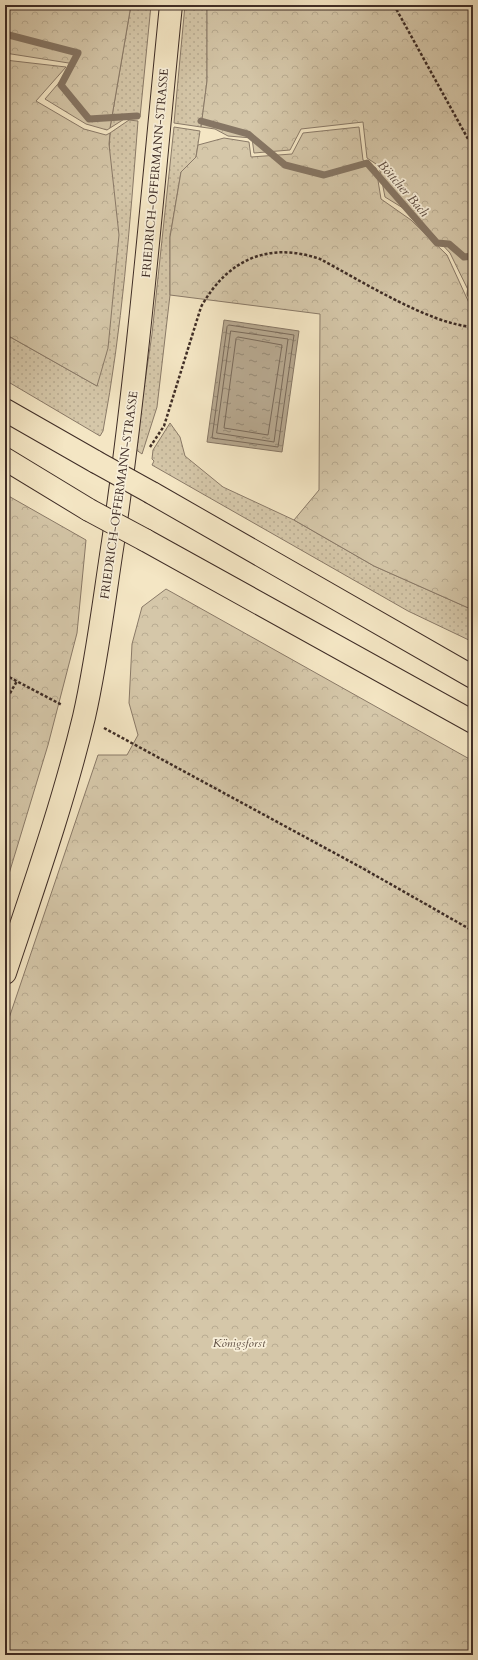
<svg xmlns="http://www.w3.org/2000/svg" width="478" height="1660" font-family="Cardo,serif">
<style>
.grass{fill:url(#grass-dots);stroke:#8a7a68}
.forest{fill:url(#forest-crowns);stroke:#8a7a68}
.water{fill:url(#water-ripples);stroke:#867664}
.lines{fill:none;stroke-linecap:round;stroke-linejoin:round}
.shore{stroke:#7a6a5a;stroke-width:1}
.stream{stroke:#867664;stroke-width:7}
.major-casing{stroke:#3f2d26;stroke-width:24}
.highway-casing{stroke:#3f2d26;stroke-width:24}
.path{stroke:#3f2d26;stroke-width:2.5;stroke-dasharray:3 2;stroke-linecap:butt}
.major{stroke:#f4e6c4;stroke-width:22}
.highway{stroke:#f4e6c4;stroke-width:22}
.highway-bridge-casing{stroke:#3f2d26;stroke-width:24;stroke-linecap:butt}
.highway-bridge{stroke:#f4e6c4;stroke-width:22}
.labels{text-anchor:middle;stroke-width:3.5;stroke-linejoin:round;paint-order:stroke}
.street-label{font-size:12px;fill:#3f2d26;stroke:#f8efd9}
.park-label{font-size:12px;font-style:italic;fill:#5d4c40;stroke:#f8efd9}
.water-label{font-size:13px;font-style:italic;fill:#5d4c40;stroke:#f8efd9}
</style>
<defs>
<pattern id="grass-dots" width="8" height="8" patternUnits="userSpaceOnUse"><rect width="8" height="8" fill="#d5c7a9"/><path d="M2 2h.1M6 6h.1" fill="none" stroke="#b8ab91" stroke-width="1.8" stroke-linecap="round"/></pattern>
<pattern id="forest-crowns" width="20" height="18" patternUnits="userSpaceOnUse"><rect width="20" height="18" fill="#d5c7a9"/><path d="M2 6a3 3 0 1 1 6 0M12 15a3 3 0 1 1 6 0" fill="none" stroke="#b8ab91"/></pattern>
<pattern id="water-ripples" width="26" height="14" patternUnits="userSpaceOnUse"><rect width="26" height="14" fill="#b6a78e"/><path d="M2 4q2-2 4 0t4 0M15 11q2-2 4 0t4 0" fill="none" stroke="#958874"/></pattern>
</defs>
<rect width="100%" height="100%" fill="#f4e6c4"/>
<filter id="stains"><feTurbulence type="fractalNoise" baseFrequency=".005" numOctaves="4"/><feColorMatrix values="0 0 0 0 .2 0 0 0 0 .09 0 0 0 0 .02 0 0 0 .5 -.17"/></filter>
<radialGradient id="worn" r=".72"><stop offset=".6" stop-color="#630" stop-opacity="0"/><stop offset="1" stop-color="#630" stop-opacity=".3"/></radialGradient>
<!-- grass -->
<g class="grass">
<path d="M131 5H151L140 117 129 116 110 128Z"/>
<path d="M185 5H207V81L201 127 174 123Z"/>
<path d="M129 120 138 121C130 225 122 329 103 431L100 436 5 380V334L97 386 110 133Z"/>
<path d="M174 127 200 131 196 157 181 172 170 237V295L157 407 142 454 135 449 152 334Z"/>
<path d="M170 423 180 437 185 456 223 487 294 520 374 566 473 610V642L408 611 152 465 154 461 152 459 153 450Z"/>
</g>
<!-- forest -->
<g class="forest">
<path d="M5 5H131L110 128 107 130 86 124 45 99 75 64 5 53Z"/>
<path d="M207 5H473V300L450 253 416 216 385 197 379 166 367 158 363 122 301 129 290 150 254 153 252 138 228 136 215 129 201 127 207 81Z"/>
<path d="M5 60 66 67 36 101 84 129 106 135 110 133 109 144 119 235 108 348 97 386 5 334Z"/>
<path d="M359 127 363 160 376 168 381 199 411 220 447 255 470 305 473 304V610L374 566 294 520 319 490 320 314 170 295V237L181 172 196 157 198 145 224 138 249 142 251 157 292 154 303 133Z"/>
<path d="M5 494 86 540 77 633 48 745 5 887Z"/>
<path d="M166 589 473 761V1655H5V1030L98 755H127L138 735 129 703 132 644 142 607Z"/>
</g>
<!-- water -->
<path class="water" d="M224 320 299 331 282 452 207 442Z"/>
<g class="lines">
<!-- shore -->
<g class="shore">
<path d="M229 325 294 335 278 447 212 438 227 327Z"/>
<path d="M231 331 288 339 274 442 217 433Z"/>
<path d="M238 337 282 345 268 435 224 428 236 339Z"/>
</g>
<!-- stream -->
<g class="stream">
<path d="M5 34 78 53 61 85 89 119 137 116"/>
<path d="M201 121 248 134 285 165 324 175 367 163 437 243 449 244 464 257 473 256"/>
<path d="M473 266 470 294 473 296"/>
</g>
<defs>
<path id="major" d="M5 973C33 889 63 804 84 717 97 660 104 600 113 542 139 363 153 184 171 5"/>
<g id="highway">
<path d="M5 410 96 462"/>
<path d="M5 459 89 510"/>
<path d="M152 493 473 677"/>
<path d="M145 540 473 722"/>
</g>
</defs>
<!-- major casing -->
<use href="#major" class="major-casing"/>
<!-- highway casing -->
<use href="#highway" class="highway-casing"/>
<!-- path -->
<g class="path">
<path d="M394 5 473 148"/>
<path d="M150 447 164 426 201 307C227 260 268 241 320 259 360 280 429 324 473 327"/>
<path d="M5 675 62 705"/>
<path d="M5 702 17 681"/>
<path d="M104 728 364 869 473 931"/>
</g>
<!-- major -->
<use href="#major" class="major"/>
<!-- highway -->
<use href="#highway" class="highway"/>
<defs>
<g id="highway-bridge">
<path d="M96 462 152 493"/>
<path d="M89 510 145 540"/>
</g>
</defs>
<!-- highway-bridge casing -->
<use href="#highway-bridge" class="highway-bridge-casing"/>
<!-- highway-bridge -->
<use href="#highway-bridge" class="highway-bridge"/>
</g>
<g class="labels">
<!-- street labels -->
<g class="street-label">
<text transform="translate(155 173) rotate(-85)" y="4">FRIEDRICH-OFFERMANN-STRASSE</text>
<text transform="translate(119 495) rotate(-82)" y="4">FRIEDRICH-OFFERMANN-STRASSE</text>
</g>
<!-- park labels -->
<g class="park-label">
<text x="239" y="1347">Königsforst</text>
</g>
<!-- water labels -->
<g class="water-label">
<text transform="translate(404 188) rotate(49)" y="5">Böttcher Bach</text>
</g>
</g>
<!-- margin -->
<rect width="478" height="1660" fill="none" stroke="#f4e6c4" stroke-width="20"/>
<rect x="6" y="6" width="466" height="1648" fill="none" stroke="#3f2d26" stroke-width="2"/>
<rect x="10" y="10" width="458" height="1640" fill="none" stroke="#3f2d26"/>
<rect width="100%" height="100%" filter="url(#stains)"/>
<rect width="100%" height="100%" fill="url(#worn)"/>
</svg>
